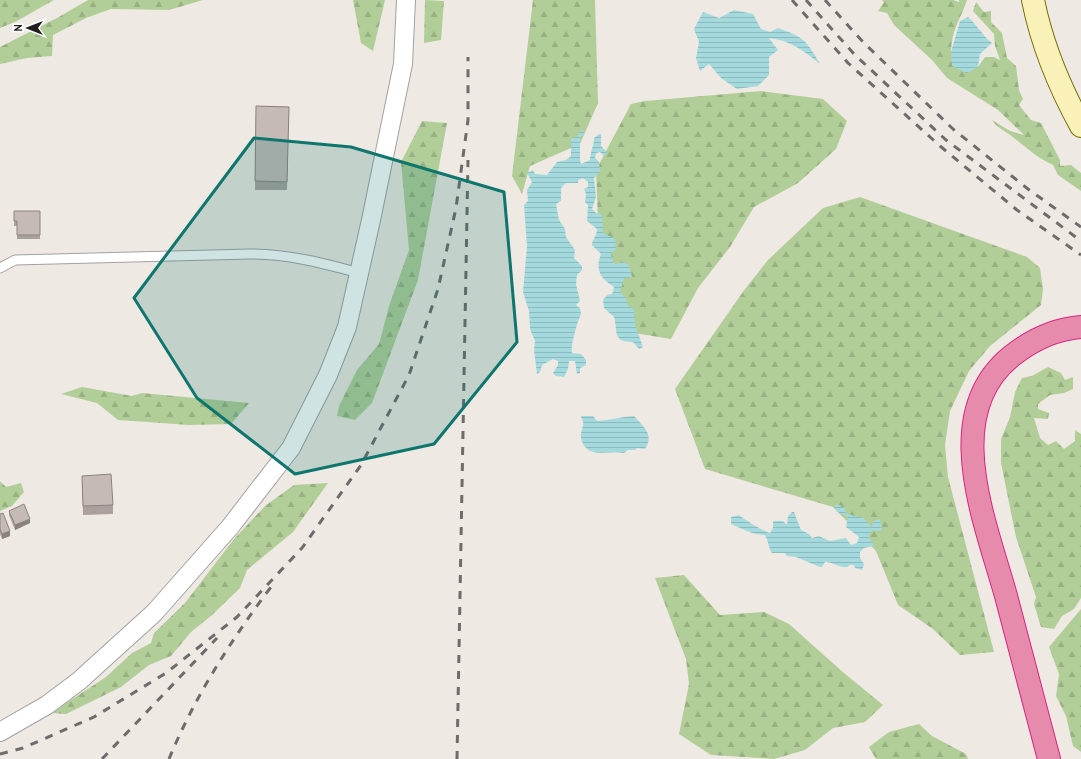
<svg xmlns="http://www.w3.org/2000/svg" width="1081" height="759" font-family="'PT Sans',sans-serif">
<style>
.forest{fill:url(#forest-firs)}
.water{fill:url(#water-rules)}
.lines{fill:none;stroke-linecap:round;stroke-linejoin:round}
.lane-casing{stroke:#a2a2a2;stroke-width:11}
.street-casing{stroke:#a2a2a2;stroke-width:20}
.secondary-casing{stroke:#746d05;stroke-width:24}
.highway-casing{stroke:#d92482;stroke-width:24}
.lane{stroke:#fff;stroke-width:9}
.street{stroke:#fff;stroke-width:18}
.secondary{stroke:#f9f1b7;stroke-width:22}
.highway{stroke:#e68bac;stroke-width:22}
.rail{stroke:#6c6c6c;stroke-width:3;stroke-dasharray:8 8;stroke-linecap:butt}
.wall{fill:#aaa09d}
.shaded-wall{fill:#8b8280}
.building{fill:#c6bab7;stroke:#8b8280}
.marked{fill:#0f766e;fill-opacity:0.2;stroke:#0f766e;stroke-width:3;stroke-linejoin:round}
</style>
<defs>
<pattern id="forest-firs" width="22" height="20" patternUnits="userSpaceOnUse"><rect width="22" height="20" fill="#b2ce98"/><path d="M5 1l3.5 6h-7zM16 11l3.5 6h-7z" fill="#99b083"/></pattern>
<pattern id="water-rules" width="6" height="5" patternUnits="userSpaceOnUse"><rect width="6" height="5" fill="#a4dadd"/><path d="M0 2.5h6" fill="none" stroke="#8dbbbd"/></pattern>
</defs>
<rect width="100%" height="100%" fill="#efe9e3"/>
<!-- forest -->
<g class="forest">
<path d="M0 0H54L15 22 0 28Z"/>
<path d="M88 0H203L169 10 111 9 86 18 53 35 52 56 27 58 0 64V47L57 18Z"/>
<path d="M353 0H385L373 51 361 43Z"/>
<path d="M425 0 444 1 441 40 424 43Z"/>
<path d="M533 0H595L598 103 580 144 530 166 522 194 512 176Z"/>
<path d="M882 0H953L959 2V0H967C960 21 952 28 951 52L978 67 985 57H994L1000 60 995 46 994 34 973 11 976 2 984 12 991 11V22L1002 33 1007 58 1016 66 1019 90 1023 99 1019 105 1031 120 1041 123 1060 160V166L1071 165 1081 173V191L1058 175 1053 165C1037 158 1028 149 1014 138 1006 131 998 129 992 120L1010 131 1024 135 998 110 947 78 932 60 894 25 887 13 878 11 884 2Z"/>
<path d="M761 91 823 99 847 121 836 149 798 183 754 207 730 247 698 288 671 339 634 333 609 274 598 220 596 170 631 104 645 101Z"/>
<path d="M422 121 447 123 418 280 372 403 355 420 337 416 339 406 357 370 379 344 389 306 409 250 401 162Z"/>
<path d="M860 197 1027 257 1040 268 1043 289 1041 305 990 346 969 371 950 411 945 445 948 477 994 652 960 655 933 629 898 605 876 551 833 507 705 469 675 389 745 289 768 260 823 208Z"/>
<path d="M1048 367 1061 373 1065 380 1073 377V389L1064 393 1050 395 1038 404V409L1049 413 1048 419 1034 418 1040 438 1048 445 1056 441 1064 449 1075 441V430L1081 434V598L1074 609 1062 616 1054 629 1041 627 1034 604 1036 597 1016 537 1001 463V439L1010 417 1015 392 1022 378 1032 376Z"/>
<path d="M82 387 132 396 142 393 249 403 231 424 189 425 118 420 97 403 61 394Z"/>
<path d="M0 481 6 487 21 483 24 492 12 506 0 511Z"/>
<path d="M328 483 293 532 247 570 240 588 212 615 191 632 171 656 149 665 121 687 66 714 51 713 106 677 132 653 151 643 154 633 185 603 234 539 265 506 294 485Z"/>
<path d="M684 575 720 615 764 612 789 624 844 673 883 705 865 722 833 728 805 750 774 759 711 755 679 734 689 684 686 659 655 578Z"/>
<path d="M1081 609V752L1073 746 1066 716 1056 696 1059 674 1049 647Z"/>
<path d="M919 724 932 736 966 754 968 759H876L869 747 889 732Z"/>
</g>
<!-- water -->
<g class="water">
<path d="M734 10 753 14 761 29 770 32 778 28C804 37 807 41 820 64 804 51 790 40 769 38L778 50 769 57V75L758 86 737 89 721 78 709 64 700 71 696 58 699 42 694 29 703 12 719 18Z"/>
<path d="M968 17C977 25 982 35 992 43L980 54 978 67 967 73 952 66 951 52 960 21Z"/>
<path d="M581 130H583L584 134 580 137V161L581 164 590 160C590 152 594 146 594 138L599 134H601V146L606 151V154L604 156 600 152 596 153 595 158 599 162 600 172 594 178 596 197 592 209 596 213 602 215 603 233 615 239 616 249 611 253 613 263 617 264 623 262 629 265 632 277 624 278 620 292 626 298 627 304 634 310 635 325 643 347 639 349 633 342C612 342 618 331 614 317L604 308 603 300 607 295 612 294 614 287C600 278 595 270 601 254L592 245C592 239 597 236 597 229L587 221 588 205 585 202 586 194 584 189 588 187V182L583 178 578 180V183H566L561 188V201L556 204 559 220 565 229 566 237 575 250 574 258 582 266V270L577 275 576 284 580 301 576 305 580 308 581 314C578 320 570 346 572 353L581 354 586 360V365L580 368V373L577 374 575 361H569L568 369 564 377 556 376 553 373 558 365V361L553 359 542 365 540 372 537 374 534 350 535 341 530 329 529 311 523 292 527 247 524 205 528 201 527 190 532 182 527 173 533 170 535 174 547 175 557 162 566 160 571 156V138L577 137Z"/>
<path d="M581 416H593L597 421C610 420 621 417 634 416 643 426 655 435 645 449L637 448 635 450H628L624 453C607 450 586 460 581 438 580 432 584 426 583 422 583 420 581 418 581 416Z"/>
<path d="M837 504 844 508 847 514 863 518 871 526 873 525 874 521 880 519 882 531 872 530 868 538 872 541 874 546 864 548 860 552V558L864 564 862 570 855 568 854 565H849L848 567C837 568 834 562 825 562L822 567H820L796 557 787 556 785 553H772C768 547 769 542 765 535 753 535 743 529 731 524V517L739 515C742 518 766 533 770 533L773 528V521H783L787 525 788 516 792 512H794L801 530 809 534 812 538 819 536 830 541 846 538 851 545 857 543 859 537 846 527 848 517 836 511 835 506Z"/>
</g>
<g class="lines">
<defs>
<path id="lane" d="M0 268 15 260 250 254C288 254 323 263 359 273"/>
<path id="street" d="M0 732 47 705 79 681 154 613 230 527 291 448 328 375 347 327 371 220 403 64 406 0"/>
<path id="secondary" d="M1033 0C1042 45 1059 86 1081 126"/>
<path id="highway" d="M1049 759C1035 705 1020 650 1006 596 985 520 937 409 1017 352 1036 338 1057 329 1081 327"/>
</defs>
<!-- lane casing -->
<use href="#lane" class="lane-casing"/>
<!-- street casing -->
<use href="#street" class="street-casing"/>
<!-- secondary casing -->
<use href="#secondary" class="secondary-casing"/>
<!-- highway casing -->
<use href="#highway" class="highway-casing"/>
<!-- lane -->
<use href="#lane" class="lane"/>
<!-- street -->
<use href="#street" class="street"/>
<!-- secondary -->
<use href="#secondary" class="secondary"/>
<!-- highway -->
<use href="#highway" class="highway"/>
<!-- rail -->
<g class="rail">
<path d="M792 0 848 63 940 146 1017 210 1081 255"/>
<path d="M806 0 854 54 946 140 1081 241"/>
<path d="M825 0 863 42 953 129 1028 189 1081 227"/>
<path d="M0 754 23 748 94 717 166 673 237 617 302 548 361 465 409 375 438 289 456 208 468 120V57"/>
<path d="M102 759 217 638"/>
<path d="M169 759C194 698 231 640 271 587"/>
<path d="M457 759 468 160"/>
</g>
</g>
<!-- wall -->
<g class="wall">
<path d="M256 106 289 107 287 190H255Z"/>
<path d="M14 211H40V239H17V226H14Z"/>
<path d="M82 476 113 505V514L83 515Z"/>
<path d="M9 511 30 523 15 530 9 515Z"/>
<path d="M0 514 10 536 2 539 0 534Z"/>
</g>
<!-- shaded-wall -->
<g class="shaded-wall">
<path d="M30 519V523L15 530V525Z"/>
<path d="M10 531V536L2 539V534Z"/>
</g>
<!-- building -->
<g class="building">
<path d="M256 106 289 107 287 182 255 181Z"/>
<path d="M14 211H40V235H17V221H14Z"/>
<path d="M111 474 113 505 83 506 82 476Z"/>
<path d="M24 504 30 519 15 525 9 511Z"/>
<path d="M3 513 10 531 2 534 0 529V514Z"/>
</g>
<!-- marked area -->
<path class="marked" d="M254 138 351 147 504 192 517 342 434 444 295 474 197 398 134 298Z"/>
<!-- north arrow -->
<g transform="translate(28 28) rotate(270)" stroke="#ffffff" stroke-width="3" paint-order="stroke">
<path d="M0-3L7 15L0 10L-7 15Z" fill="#1e1e1e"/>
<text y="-6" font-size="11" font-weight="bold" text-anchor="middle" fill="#1e1e1e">N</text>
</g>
</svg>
